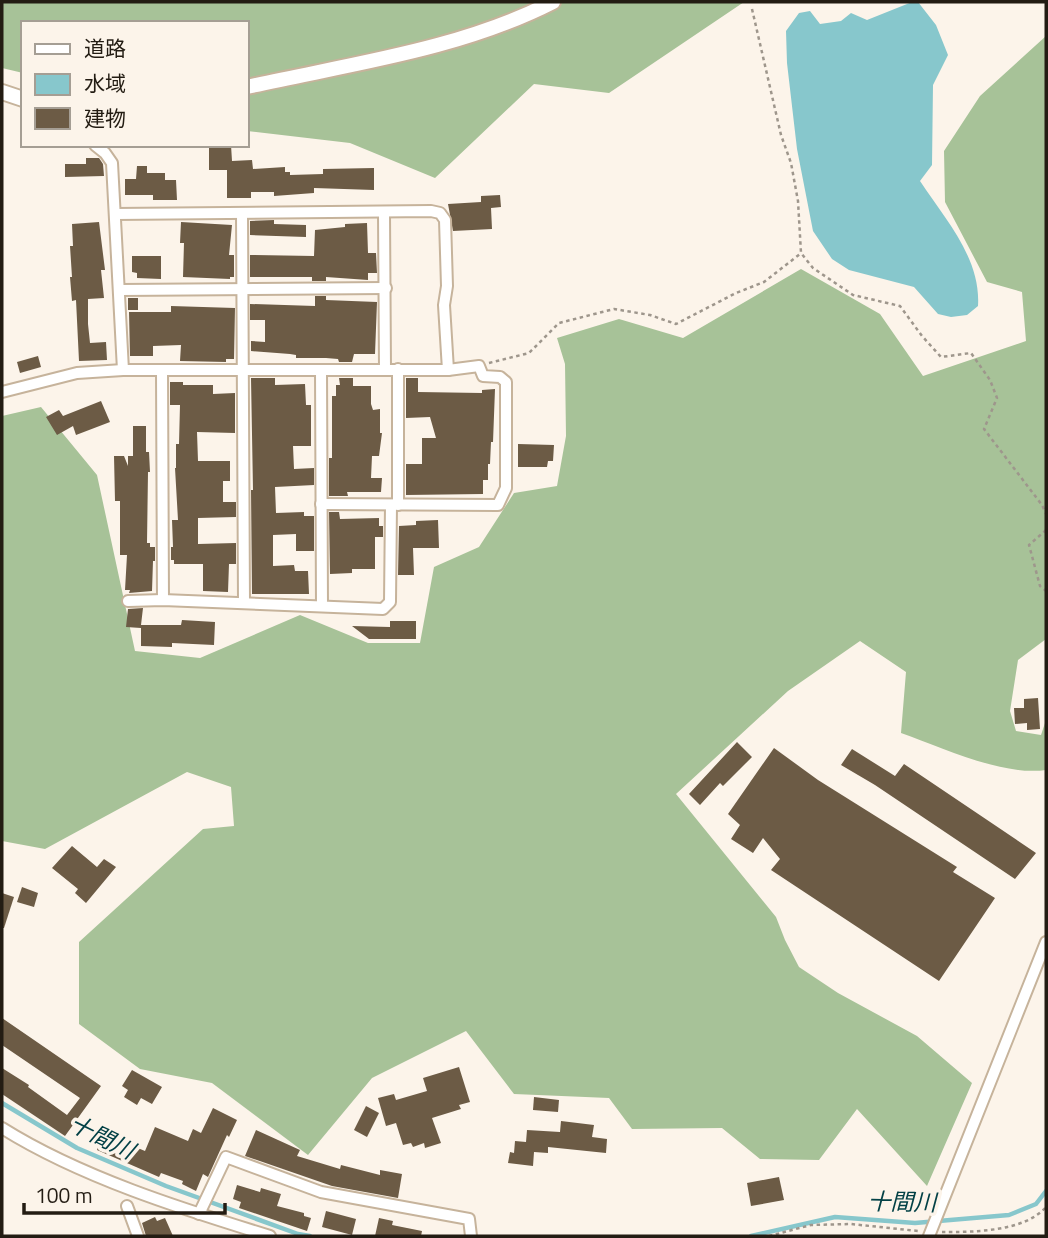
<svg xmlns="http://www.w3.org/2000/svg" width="1048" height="1238" font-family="'Titillium Web','Noto Sans JP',sans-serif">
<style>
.forest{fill:#a7c298}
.water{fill:#87c7cc}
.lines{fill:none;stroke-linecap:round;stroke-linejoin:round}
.stream{stroke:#87c7cc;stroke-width:4.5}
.building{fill:#6c5b45}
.street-casing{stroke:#c6b39b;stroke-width:14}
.secondary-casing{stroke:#c6b39b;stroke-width:18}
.path{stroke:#9e968c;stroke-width:2.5;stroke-dasharray:3.5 3.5;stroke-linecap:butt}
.street{stroke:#fff;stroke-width:10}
.secondary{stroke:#fff;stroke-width:14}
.labels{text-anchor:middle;stroke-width:7;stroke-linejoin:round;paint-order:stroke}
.water-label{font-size:23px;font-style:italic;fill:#034146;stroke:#fcf4ea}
</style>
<rect width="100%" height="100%" fill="#fcf4ea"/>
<!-- forest -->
<g class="forest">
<path d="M2 2H744L609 93 534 84 435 178 350 143 247 131V23H23V73L2 68Z"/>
<path d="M1046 36V639L1018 660 1010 711 1016 731 1041 735 1046 720V770C1002 776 943 748 901 733L906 672 860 641 788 691 676 794 776 917 785 940 799 967 838 993 917 1036 972 1083 927 1186 857 1109 819 1160 760 1159 722 1128 632 1129 609 1098 514 1094 466 1031 372 1078 308 1155 212 1083 140 1069 79 1024V942L203 829 234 826 231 787 187 772 45 849 2 841V416L41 407 97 475 135 651 200 658 300 615 368 643H420L434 567 479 547 514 493 557 486 566 436 565 364 557 338 619 319 683 338 801 269 880 314 923 376 1026 341 1022 292 987 282 945 202 944 151 980 96Z"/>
</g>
<!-- water -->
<path class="water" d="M912 2H918L936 25 948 55 933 85 932 165 920 181C945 219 981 258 978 306L967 315 951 317 938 314 914 287 849 270 832 259 813 231 797 149 787 63 786 31 799 13 810 11 820 24 841 21 851 13 867 20Z"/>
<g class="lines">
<!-- stream -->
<g class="stream">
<path d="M2 1103 77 1148 166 1186 298 1234 310 1236"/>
<path d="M751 1236 835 1217 915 1223 1009 1215 1036 1204 1046 1191"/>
</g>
</g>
<!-- building -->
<g class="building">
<path d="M209 145H231L232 161 252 160 253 169 285 167V172H290V175L323 174V169L374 168V190L314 188V193L274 196V192H251V198H227V170H209Z"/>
<path d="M86 158H99L103 164 104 176 65 177V164H86Z"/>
<path d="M137 166H147V173H165V180H176L177 200H153V195H125V179H136Z"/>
<path d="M500 195 501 207 491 208 492 229 453 231 448 204 481 202V196Z"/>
<path d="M274 220V224L306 225V237L250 235V221Z"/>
<path d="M99 222 105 270H101L104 298 88 299V324L90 343 106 342 107 360 79 361 76 300 72 301 70 277H72L70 246H73L72 224Z"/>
<path d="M181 222 232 225 229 255H234V277H230V279L183 277 184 243H180Z"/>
<path d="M367 223 368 253H376L377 273H368V280L326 277V281H312V277H250V255L314 256 315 230 345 227V224Z"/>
<path d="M132 256H161V279L137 278V273L132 272Z"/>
<path d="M315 296H326V300L377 302 375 354H354L352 362H339L338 359 326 358H296V355L290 354 251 351V341L265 342V320H250V304L315 306Z"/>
<rect x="128" y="298" width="10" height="12"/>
<path d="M171 306 235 308 234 359H226V362L180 361 181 345 153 346V356H130L129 312H171Z"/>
<path d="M38 356 41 367 20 373 17 362Z"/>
<path d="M251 378H275V385L305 384 306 405H311V446H293L294 469 314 468V485L275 487 276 513 304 512V516H314V551H296V534L273 535V566L294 565 295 571H308L309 594H252L251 490H253Z"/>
<path d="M339 378H353V386H371V404L373 410 380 409V433H382L379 456H372L371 478H382L381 492H347L348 496H329V458H332V396H336V385H340Z"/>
<path d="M406 378H418V392L482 393V390L495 389 493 442H491L490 464H488V480H483V494L406 495V464H422V438H436L430 417 406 418Z"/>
<path d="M170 382H183V385H213V394L235 393V433L197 432 198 461H230V481H223V502H236V517L198 518V544L236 543V564H229L228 592 203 591V564H174V560H171V547H173L172 520H178L175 468H176V444H179L180 405H170Z"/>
<path d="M101 401 110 422 76 435 73 426 57 435 46 417 59 410 63 416Z"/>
<path d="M133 426H146V452H149L150 472H148L147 543H150V547H155V561H153L152 591 129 593 130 590H125L127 555H120V501H115L114 456H124L128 466V456H133Z"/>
<path d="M518 444 554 445 553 461H548L547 467H518Z"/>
<path d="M329 512H339L340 519 379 518V526H383V537H375V569H352V573L330 574Z"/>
<path d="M438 520 439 548H413L414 575H398L399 526 416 525V521Z"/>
<path d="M143 608 141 625H181L182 620 215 622 214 645 172 643V647L141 646V628L126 627 128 609Z"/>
<path d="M390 621H416V639H369L352 626 390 627Z"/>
<path d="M1038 698 1040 729 1027 730V723L1015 724 1014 708H1024V699Z"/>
<path d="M737 742 752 757 723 786 720 783 700 805 689 794Z"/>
<path d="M774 748 818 780 957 867 953 872 995 898 939 981 771 870 780 859 763 838 753 853 731 839 740 825 728 814Z"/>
<path d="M852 749 895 776 904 764 1036 853 1015 879 875 785 841 765Z"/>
<path d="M72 846 97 867 104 859 116 867 86 903 75 893 78 889 52 868Z"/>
<path d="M22 887 38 893 34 907 17 902Z"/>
<path d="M2 893 14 897 4 928H2Z"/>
<path d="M2 1018 101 1086 65 1136 2 1094V1068L29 1085 28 1087 67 1115 80 1098 2 1045Z"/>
<path d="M459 1067 470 1102 459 1105 461 1109 432 1118 441 1143 425 1148 424 1143 413 1147 411 1143 403 1145 396 1123 386 1126 378 1098 394 1094 396 1100 427 1091 423 1078Z"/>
<path d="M132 1070 162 1087 152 1104 141 1098 137 1105 124 1097 128 1090 122 1086Z"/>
<path d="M534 1097 559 1100 558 1112 533 1110Z"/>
<path d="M366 1106 379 1113 367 1137 354 1130Z"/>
<path d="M213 1108 237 1120 229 1137 227 1135 208 1177 203 1174 196 1191 182 1184 183 1181 161 1173 159 1177 97 1150 104 1134 145 1151 155 1127 188 1141 193 1129 201 1133Z"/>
<path d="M561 1121 594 1125 592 1137 607 1139 606 1153 548 1147V1153L534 1152 533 1166 508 1163 510 1152 514 1153 515 1141 526 1142 527 1130 560 1132Z"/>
<path d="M256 1130 300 1150 297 1156 340 1169 341 1165 380 1175V1170L402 1174 398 1198 332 1186 245 1156Z"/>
<path d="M779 1177 784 1200 751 1206 747 1183Z"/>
<path d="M237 1185 260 1192 261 1188 281 1194 277 1206 304 1213V1216L311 1218 307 1231 239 1208 241 1202 233 1199Z"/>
<path d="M326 1211 356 1219 352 1235 322 1227Z"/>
<path d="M155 1217 157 1221 165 1218 173 1236H146L142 1223Z"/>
<path d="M379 1218 393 1221 392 1225 422 1231 421 1236H375Z"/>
</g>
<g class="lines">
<defs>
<g id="street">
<path d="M95 145 105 153 112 163 123 370"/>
<path d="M242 213 244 603"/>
<path d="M384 213 385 369"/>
<path d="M115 214 431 211 440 213 445 220 447 286 444 305 448 370"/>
<path d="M120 290 386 288"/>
<path d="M321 370 322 606"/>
<path d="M162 371 163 600"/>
<path d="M2 392 77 373 123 370H448L479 366 483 376 500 377 506 382V488L498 505 321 504"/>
<path d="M398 505V369"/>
<path d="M128 601 163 600 383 609 390 602 391 505"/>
<path d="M2 1128C80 1177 182 1209 270 1236"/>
<path d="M127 1206 138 1236"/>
<path d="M199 1214 226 1157 321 1192 469 1219 471 1236"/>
<path d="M929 1236 1046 942"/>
</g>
<g id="secondary">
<path d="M247 87C349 64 459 50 553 2"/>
<path d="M2 92 23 99"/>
</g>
</defs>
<!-- street casing -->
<use href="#street" class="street-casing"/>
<!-- secondary casing -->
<use href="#secondary" class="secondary-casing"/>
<!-- path -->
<g class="path">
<path d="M752 9 781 135 791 163 798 201 801 253 813 268 853 295 900 306 922 336 941 357 971 353 990 380 997 398 984 429 1042 505 1046 514"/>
<path d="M489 363 529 353 559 323 614 309 650 315 676 324 736 293 764 282 800 254"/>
<path d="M1046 530 1029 545 1040 586 1046 591"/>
<path d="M942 1232C974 1232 1024 1232 1046 1207"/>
<path d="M769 1236 811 1225 851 1224 918 1231"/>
</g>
<!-- street -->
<use href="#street" class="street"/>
<!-- secondary -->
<use href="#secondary" class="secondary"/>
</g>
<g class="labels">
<!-- water labels -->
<g class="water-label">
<text transform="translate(102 1137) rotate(26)" y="8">十間川</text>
<text transform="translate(902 1202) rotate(1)" y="8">十間川</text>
</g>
</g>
<!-- border -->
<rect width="1048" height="1238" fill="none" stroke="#231c13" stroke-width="7"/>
<!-- legend -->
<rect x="21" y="21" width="228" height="126" fill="#fcf4ea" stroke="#a59e94" stroke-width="2"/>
<rect x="35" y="44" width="35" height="10" fill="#ffffff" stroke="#a59e94" stroke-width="2"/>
<text x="84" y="56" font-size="21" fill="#231c13">道路</text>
<rect x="35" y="74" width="35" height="21" fill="#87c7cc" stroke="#a59e94" stroke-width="2"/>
<text x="84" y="91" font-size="21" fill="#231c13">水域</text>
<rect x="35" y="108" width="35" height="21" fill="#6c5b45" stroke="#a59e94" stroke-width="2"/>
<text x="84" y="126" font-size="21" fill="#231c13">建物</text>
<!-- scale -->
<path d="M24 1203v10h201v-10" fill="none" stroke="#231c13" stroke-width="3.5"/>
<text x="35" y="1203" font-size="21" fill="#231c13" stroke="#fcf4ea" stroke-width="5" paint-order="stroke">100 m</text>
</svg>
